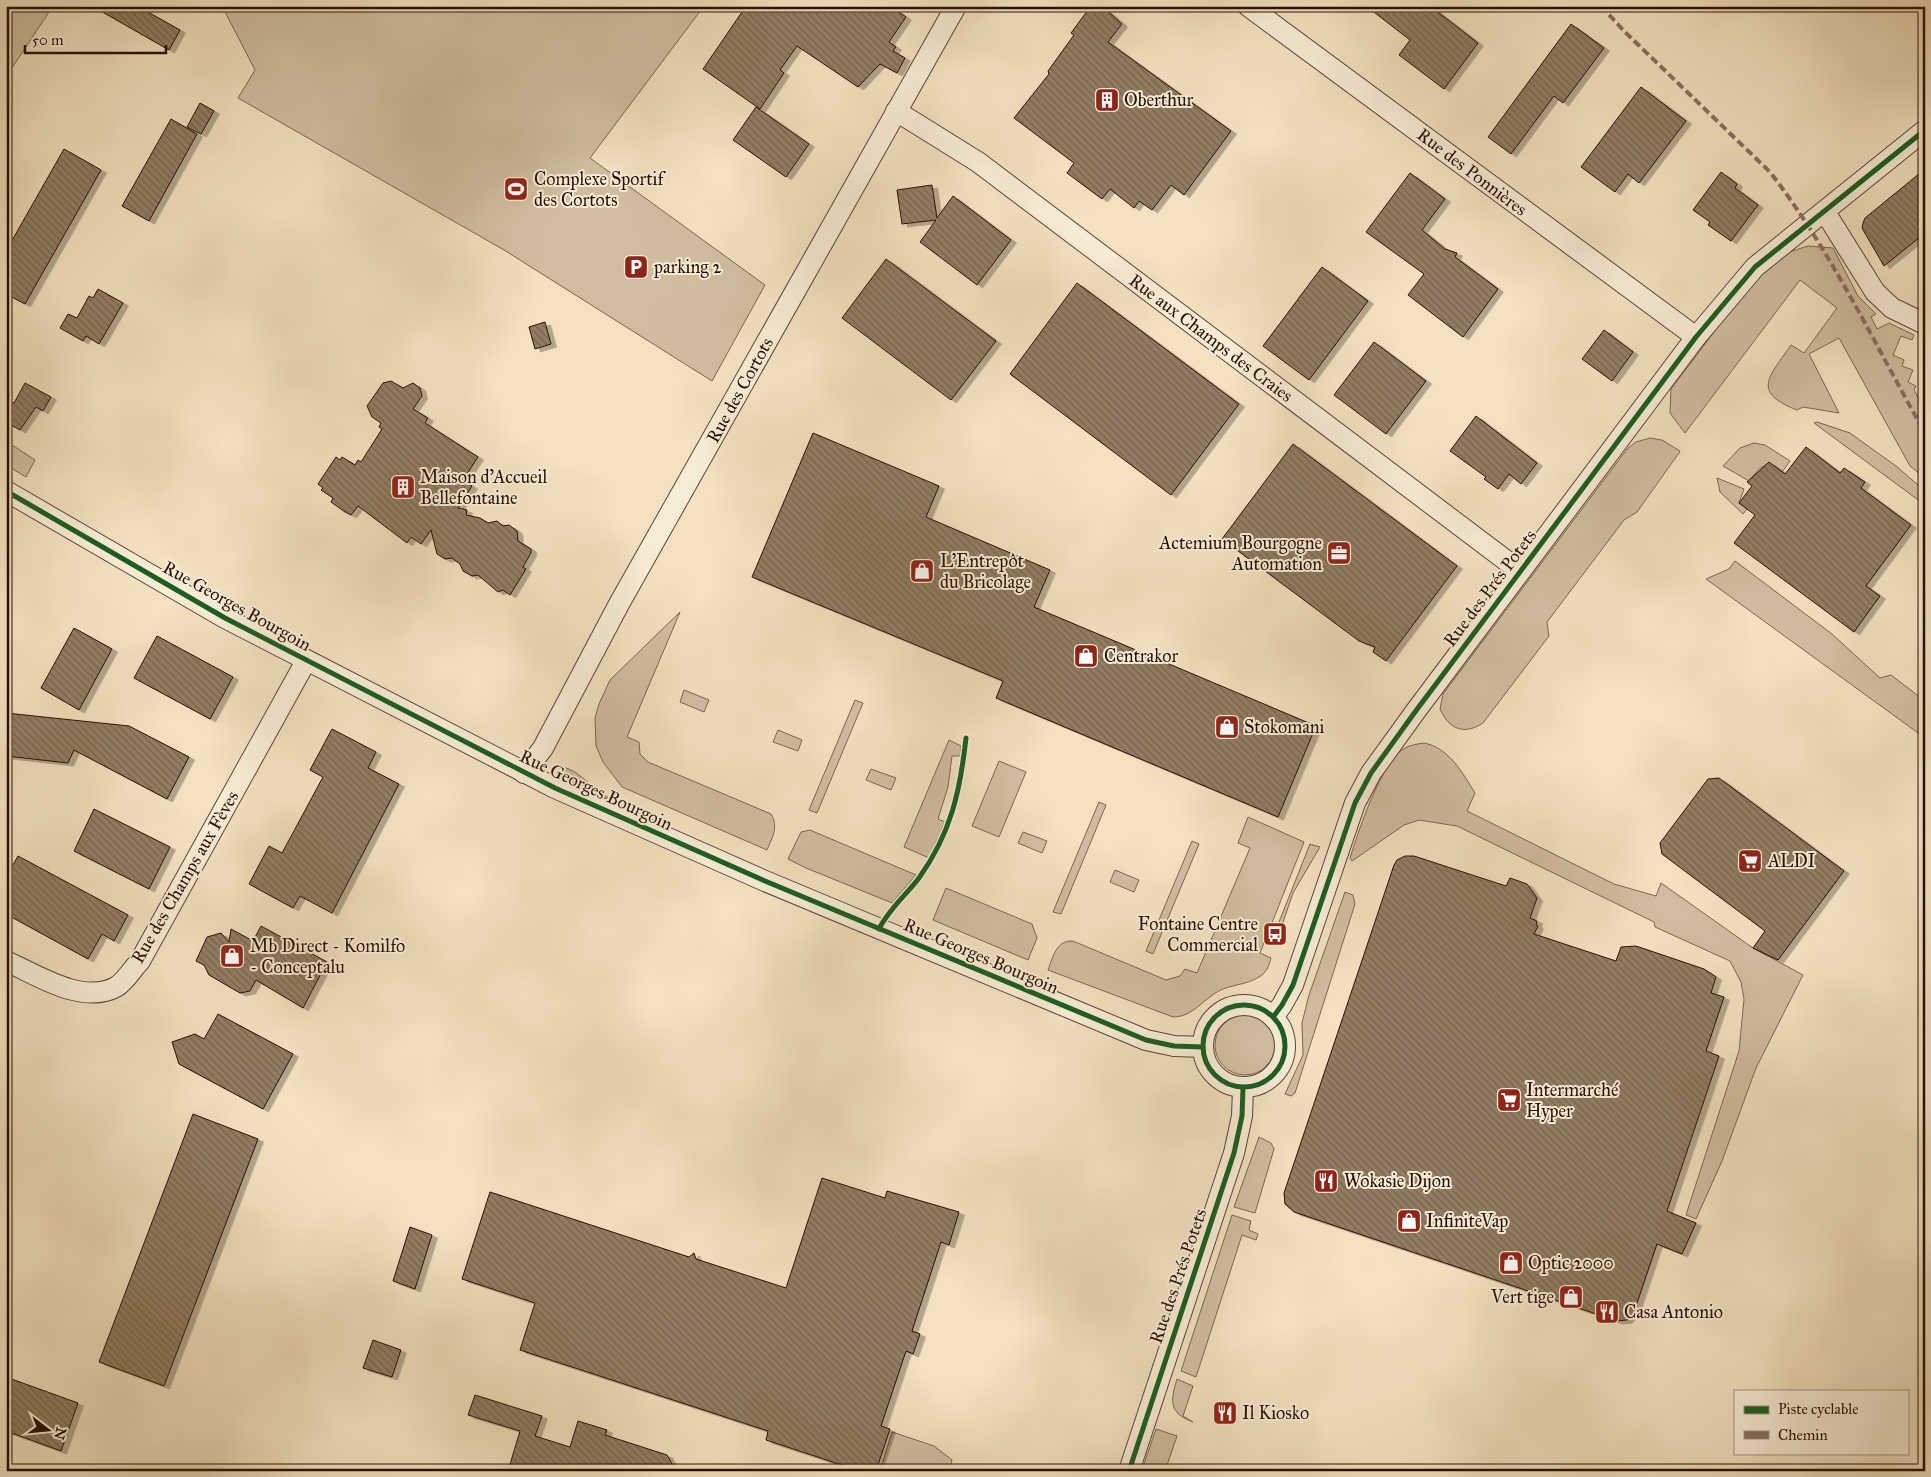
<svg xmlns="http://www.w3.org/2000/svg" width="1931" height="1477" font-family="'IM FELL Great Primer',serif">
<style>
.grass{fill:#d0bda0;stroke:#7c6650}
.building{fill:url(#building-back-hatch);stroke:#281001;filter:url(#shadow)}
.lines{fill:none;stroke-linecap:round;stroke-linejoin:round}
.minor-casing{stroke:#5b4431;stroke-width:22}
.minor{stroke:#f7ecd6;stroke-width:20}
.quiet{stroke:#8d6e63;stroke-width:4;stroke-dasharray:8 4;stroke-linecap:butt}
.cycleway-casing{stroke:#f7ecd6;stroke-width:8}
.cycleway{stroke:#1b5e20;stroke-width:5}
.labels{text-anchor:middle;stroke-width:4;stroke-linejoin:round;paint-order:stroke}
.poi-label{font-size:18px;fill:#281001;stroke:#f7ecd6;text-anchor:start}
.street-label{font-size:18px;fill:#281001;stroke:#f7ecd6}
</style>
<defs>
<pattern id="building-back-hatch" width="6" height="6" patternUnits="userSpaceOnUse" patternTransform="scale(1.25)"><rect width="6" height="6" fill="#927d64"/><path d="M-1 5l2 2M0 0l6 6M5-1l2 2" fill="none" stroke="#776550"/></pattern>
<filter id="shadow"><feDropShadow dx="5.5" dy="3" stdDeviation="0" flood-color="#0004"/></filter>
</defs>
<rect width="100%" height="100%" fill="#f3e1c0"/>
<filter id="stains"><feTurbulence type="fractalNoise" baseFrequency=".004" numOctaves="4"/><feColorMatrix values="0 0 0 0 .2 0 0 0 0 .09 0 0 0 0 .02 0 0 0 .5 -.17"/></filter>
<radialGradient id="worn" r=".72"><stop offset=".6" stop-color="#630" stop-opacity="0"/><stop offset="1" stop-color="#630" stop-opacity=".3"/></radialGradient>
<!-- grass -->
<g class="grass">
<path d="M6 6H53L6 77Z"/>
<path d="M222 6H704L590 158 765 285 712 381 504 250 238 98 255 70Z"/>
<path d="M1808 246 1833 248 1858 296 1876 314 1871 317 1877 329 1889 323 1914 335 1912 340 1901 336 1893 355 1904 360 1902 366 1913 370 1908 382 1916 386 1914 390 1925 410V478L1910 466 1839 338 1809 354 1839 413 1803 407 1797 410C1750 392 1770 376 1791 345L1804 353 1837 308 1800 280 1685 433 1670 413 1671 389 1751 283 1786 253Z"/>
<path d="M1817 422 1850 433 1896 466 1925 491V505L1814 423Z"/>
<path d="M1650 438 1662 440 1680 451 1679 453 1637 512 1624 520 1547 622 1549 636 1483 723C1465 735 1449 730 1440 709L1443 694 1628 448 1636 442Z"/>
<path d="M6 441 35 460 26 477 6 465Z"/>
<path d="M1754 443 1765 445 1790 461 1782 472 1769 463 1759 469 1749 481 1723 466 1740 448Z"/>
<path d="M1717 478 1744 489 1739 503 1747 509 1743 514 1720 492Z"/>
<path d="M1735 561 1832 634 1880 678 1891 675 1925 701V738L1706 579 1729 569Z"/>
<path d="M680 612 627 737 639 742 640 754 648 762 771 814C779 827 772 838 767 850L622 787 603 762 596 746 595 718 599 704 610 680Z"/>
<path d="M684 690 709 700 704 712 680 702Z"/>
<path d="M855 700 863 703 817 813 809 810Z"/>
<path d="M778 730 802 740 798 751 773 742Z"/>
<path d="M949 740 961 746 960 756H952L948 787 938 819 945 822 929 858 904 847Z"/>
<path d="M1424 743C1449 748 1462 772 1475 793L1467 811 1614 884 1656 896 1661 883 1753 948 1803 975 1756 1068 1722 1161 1696 1219 1686 1215 1739 1051 1744 999 1741 982 1730 961 1655 927 1654 922 1457 826 1419 820 1404 825 1352 861 1350 858C1358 833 1381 761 1405 748 1410 745 1417 744 1424 743Z"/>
<path d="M999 761 1026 772 999 837 972 826Z"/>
<path d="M560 765 575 772 611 800C591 792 568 787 560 765Z"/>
<path d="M871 769 896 778 891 790 866 780Z"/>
<path d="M1099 802 1106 805 1061 914 1053 912Z"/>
<path d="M1248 817 1304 842 1260 953 1271 958C1269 965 1268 970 1262 975 1250 984 1236 984 1223 989 1204 997 1194 1017 1173 1017L1048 970C1053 957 1056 940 1073 941L1166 980 1180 976 1185 969 1197 973 1250 848 1238 843Z"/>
<path d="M810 830 916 875 892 903 806 868 788 859 801 832Z"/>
<path d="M1023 832 1047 841 1042 853 1018 843Z"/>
<path d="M1192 841 1199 844 1153 954 1146 951Z"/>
<path d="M1310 844 1320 847 1293 893 1281 928 1277 927Z"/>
<path d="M1115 870 1139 880 1134 892 1110 882Z"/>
<path d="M946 888 1032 924 1037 938 1028 960 933 920Z"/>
<path d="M1345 892 1353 895 1355 904 1295 1093 1291 1096 1285 1094 1303 1055 1302 1023 1309 995Z"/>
<circle cx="1245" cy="1045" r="30"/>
<path d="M1259 1137 1271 1143 1274 1149 1255 1213 1234 1207Z"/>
<path d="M1232 1215 1251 1221 1249 1230 1258 1234 1256 1240 1242 1235 1196 1377 1181 1371Z"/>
<path d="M1177 1379 1193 1386 1183 1416 1193 1422C1169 1413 1170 1402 1177 1379Z"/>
<path d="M1156 1429 1177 1436 1165 1471H1149L1144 1464Z"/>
<path d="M892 1432 934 1446 952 1460 950 1471H880Z"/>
</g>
<!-- building -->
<g class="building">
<path d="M92 6H137L180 30 169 50Z"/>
<path d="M746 6H890L906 17 889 42 896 47 893 51 905 58 897 73 880 64 858 87 797 46 780 70 784 73 760 109 703 69Z"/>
<path d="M1091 6H1102L1122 24 1108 42 1231 131 1184 195 1171 185 1152 210 1139 201 1134 208 1110 189 1102 199 1067 173 1074 163 1014 118 1049 74 1048 71 1074 35 1071 33Z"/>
<path d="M1366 6H1430L1478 43 1444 89 1399 55 1410 40Z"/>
<path d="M1571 24 1604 48 1563 103 1554 96 1511 154 1488 137Z"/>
<path d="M1641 87 1686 121 1639 183 1628 174 1615 192 1581 167Z"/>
<path d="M200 103 214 111 201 134 187 127Z"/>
<path d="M756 107 809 144 786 177 733 140Z"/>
<path d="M171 119 197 134 149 221 122 206Z"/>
<path d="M64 149 101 170 25 304 6 294V251Z"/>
<path d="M1925 169V233L1884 266 1862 228 1863 223 1865 218Z"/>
<path d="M1721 172 1737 184 1735 188 1758 205 1731 241 1708 225 1710 222 1693 210Z"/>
<path d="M1410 173 1445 199 1422 230 1445 249 1457 253 1455 257 1498 289 1463 337 1408 295 1424 274 1366 232Z"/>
<path d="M932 185 937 218 953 196 1011 240 977 285 920 242 936 220 902 224 897 190Z"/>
<path d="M886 259 996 341 951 400 842 318Z"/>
<path d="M1322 267 1368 301 1309 380 1263 346Z"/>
<path d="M1077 283 1239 404 1171 495 1010 374Z"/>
<path d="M98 289 123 303 99 344 86 336 83 341 60 328 68 314 77 318 89 296 93 298Z"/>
<path d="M545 322 551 344 535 349 529 327Z"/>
<path d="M1604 330 1633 352 1612 381 1582 359Z"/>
<path d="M1374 342 1426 381 1386 434 1334 395Z"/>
<path d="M391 381 403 388 413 383 420 388 422 396 413 409 428 418 425 423 478 457 463 480 472 486 458 508 467 510 466 515 480 518 488 523 497 521 503 526 509 525 517 531 518 541 531 549V553L523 567 526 569 510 595 503 590 498 592 478 575 472 576 463 571 460 564 452 558 445 559 437 554 431 530 421 544 411 537 407 543 358 506 351 515 345 512 331 502 333 498 321 490 323 488 318 484 336 457 340 460 342 457 355 465 358 460 361 462 382 429 379 427 381 423 372 417 367 406 383 383Z"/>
<path d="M25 383 51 397 43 411 36 407 20 430 6 422V411L11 402 14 403Z"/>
<path d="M1476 416 1537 463 1521 484 1509 474 1498 489 1484 479 1486 477 1450 451Z"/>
<path d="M813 433 939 486 926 517 1050 570 1034 607 1316 726 1278 817 996 698 1003 681 752 577Z"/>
<path d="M1293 444 1457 566 1386 661 1373 652 1375 647 1359 641 1222 539Z"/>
<path d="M1806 447 1840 473 1844 468 1865 482 1861 488 1911 525 1866 586 1880 596 1854 632 1734 543 1755 515 1739 503 1752 486 1747 482 1769 462 1785 474Z"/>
<path d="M74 628 112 649 79 710 41 688Z"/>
<path d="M157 636 233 677 210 719 134 678Z"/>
<path d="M6 713 129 726 189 757 167 799 74 750 68 763 6 756Z"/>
<path d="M332 729 376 752 368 768 399 784 332 913 300 896 293 908 249 884 269 846 282 853 302 816 323 777 310 770Z"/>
<path d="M1719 778 1844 871 1778 960 1753 948 1765 931 1662 854 1660 843 1708 779Z"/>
<path d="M94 809 170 847 149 889 74 851Z"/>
<path d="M18 856 128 915 114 941 102 934 88 959 6 914V877Z"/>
<path d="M1405 856H1414L1506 886 1510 878 1527 884 1537 898 1530 918 1537 921 1536 925 1538 926 1534 934 1616 961 1621 947 1636 946 1704 969 1716 977 1711 993 1724 997 1706 1051 1719 1056 1667 1211 1696 1223 1682 1254 1657 1244 1634 1312 1627 1320 1617 1321 1294 1212 1285 1204 1284 1193 1394 865 1397 860Z"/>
<path d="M261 926 327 962 303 1008 256 980 250 991 240 993 209 975 204 965 196 961 207 937 221 933 229 942 231 929 253 941Z"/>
<path d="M218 1014 293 1054 263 1109 179 1064 172 1042 195 1034 204 1039Z"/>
<path d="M193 1114 258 1139 164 1386 99 1362Z"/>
<path d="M822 1178 885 1198 887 1191 959 1212 949 1245 941 1242 912 1331 920 1334 913 1354 906 1351 881 1426 890 1429 876 1471H860L766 1440 768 1431 520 1350 535 1303 462 1279 490 1192 689 1257 694 1253 696 1259 786 1288Z"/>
<path d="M410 1227 432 1235 415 1289 393 1281Z"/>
<path d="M373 1340 401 1350 392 1377 363 1368Z"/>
<path d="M6 1377 78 1403 61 1451 6 1431Z"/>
<path d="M475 1395 542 1416 535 1436 570 1447 578 1421 607 1430 605 1435 667 1455 676 1471H508L520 1431 468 1415Z"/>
</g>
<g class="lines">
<defs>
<g id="minor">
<path d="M1248 6 1696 337"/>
<path d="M896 111 978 162 1520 571"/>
<path d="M1825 212 1875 292 1892 308 1925 324"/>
<path d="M6 491 225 618 555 788 765 881 1146 1040 1174 1046 1203 1047"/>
<path d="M524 773 543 748 619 604 956 6"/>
<path d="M6 961C37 975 82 1005 116 987 125 982 133 968 140 961L306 661"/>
<circle cx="1244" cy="1046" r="41"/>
<path d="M1273 1017 1282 1005 1293 985 1355 803 1371 773 1415 712 1696 337 1755 267 1925 130"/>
<path d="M1129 1471 1234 1153 1242 1116 1243 1088"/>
</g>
</defs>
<!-- minor casing -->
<use href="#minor" class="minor-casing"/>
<!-- minor -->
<use href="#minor" class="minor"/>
<!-- quiet -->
<path class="quiet" d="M1601 6 1624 31 1770 172C1832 252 1875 345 1925 433"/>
<defs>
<g id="cycleway">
<path d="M6 491 225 618 555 788 765 881 1146 1040 1174 1046 1203 1047"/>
<path d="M879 929C889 909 906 895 919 878 951 833 960 792 966 738"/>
<circle cx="1244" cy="1046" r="41"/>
<path d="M1273 1017 1282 1005 1293 985 1355 803 1371 773 1415 712 1696 337 1755 267 1925 130"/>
<path d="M1129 1471 1234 1153 1242 1116 1243 1088"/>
</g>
</defs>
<!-- cycleway casing -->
<use href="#cycleway" class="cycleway-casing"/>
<!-- cycleway -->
<use href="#cycleway" class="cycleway"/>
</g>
<!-- icons -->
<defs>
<symbol id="building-square" viewBox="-11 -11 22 22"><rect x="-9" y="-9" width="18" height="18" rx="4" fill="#8f2418" stroke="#f7ecd6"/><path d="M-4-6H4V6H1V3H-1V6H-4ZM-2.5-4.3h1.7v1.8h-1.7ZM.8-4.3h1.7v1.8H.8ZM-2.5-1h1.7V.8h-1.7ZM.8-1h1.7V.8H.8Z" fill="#fff"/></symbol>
<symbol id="stadium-square" viewBox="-11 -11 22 22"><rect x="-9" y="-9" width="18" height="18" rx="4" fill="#8f2418" stroke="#f7ecd6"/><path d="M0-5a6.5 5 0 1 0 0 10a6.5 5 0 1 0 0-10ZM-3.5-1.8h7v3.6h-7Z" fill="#fff"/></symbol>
<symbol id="parking-square" viewBox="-11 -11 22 22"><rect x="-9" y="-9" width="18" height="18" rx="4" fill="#8f2418" stroke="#f7ecd6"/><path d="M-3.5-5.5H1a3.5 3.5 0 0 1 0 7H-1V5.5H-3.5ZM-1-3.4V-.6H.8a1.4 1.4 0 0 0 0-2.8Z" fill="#fff"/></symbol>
<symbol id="office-square" viewBox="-11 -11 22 22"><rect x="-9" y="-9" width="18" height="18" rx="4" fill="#8f2418" stroke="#f7ecd6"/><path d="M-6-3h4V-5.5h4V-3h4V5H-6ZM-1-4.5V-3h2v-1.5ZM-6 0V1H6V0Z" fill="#fff"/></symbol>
<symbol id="shop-square" viewBox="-11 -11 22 22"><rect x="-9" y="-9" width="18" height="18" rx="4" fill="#8f2418" stroke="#f7ecd6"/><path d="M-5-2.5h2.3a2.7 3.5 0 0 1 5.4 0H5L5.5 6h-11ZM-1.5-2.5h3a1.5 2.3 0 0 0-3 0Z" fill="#fff"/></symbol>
<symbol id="supermarket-square" viewBox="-11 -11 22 22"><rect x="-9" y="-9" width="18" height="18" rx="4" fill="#8f2418" stroke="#f7ecd6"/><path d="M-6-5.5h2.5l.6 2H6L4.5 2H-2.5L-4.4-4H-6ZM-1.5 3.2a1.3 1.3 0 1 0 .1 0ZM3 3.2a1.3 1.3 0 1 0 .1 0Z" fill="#fff"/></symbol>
<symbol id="bus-square" viewBox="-11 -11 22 22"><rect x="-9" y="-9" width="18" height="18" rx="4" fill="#8f2418" stroke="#f7ecd6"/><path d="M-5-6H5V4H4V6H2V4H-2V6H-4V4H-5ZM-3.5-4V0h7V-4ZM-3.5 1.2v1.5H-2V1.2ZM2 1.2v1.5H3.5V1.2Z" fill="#fff"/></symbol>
<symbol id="restaurant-square" viewBox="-11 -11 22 22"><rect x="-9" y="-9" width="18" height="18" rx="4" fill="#8f2418" stroke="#f7ecd6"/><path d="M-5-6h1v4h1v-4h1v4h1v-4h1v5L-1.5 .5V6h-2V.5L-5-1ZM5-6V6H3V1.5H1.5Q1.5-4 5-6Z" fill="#fff"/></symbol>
</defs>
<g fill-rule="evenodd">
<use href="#building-square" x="1093" y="86" width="28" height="28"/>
<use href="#stadium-square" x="502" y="175" width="28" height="28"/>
<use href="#parking-square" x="622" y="253" width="28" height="28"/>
<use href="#building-square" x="389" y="473" width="28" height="28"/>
<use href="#office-square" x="1325" y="539" width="28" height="28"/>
<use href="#shop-square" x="908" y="557" width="28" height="28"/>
<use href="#shop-square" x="1072" y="642" width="28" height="28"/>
<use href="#shop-square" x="1213" y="713" width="28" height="28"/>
<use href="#supermarket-square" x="1736" y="847" width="28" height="28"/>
<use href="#bus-square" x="1261" y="920" width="28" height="28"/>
<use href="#shop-square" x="218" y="942" width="28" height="28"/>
<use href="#supermarket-square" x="1495" y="1086" width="28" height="28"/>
<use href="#restaurant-square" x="1312" y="1167" width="28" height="28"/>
<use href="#shop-square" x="1395" y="1207" width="28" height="28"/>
<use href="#shop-square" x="1497" y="1249" width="28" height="28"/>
<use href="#shop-square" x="1557" y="1283" width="28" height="28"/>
<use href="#restaurant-square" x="1593" y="1298" width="28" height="28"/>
<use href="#restaurant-square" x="1211" y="1399" width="28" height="28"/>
</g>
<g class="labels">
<!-- poi labels -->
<g class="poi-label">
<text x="1124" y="106">Oberthur</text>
<text x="534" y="185">Complexe Sportif<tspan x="534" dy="21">des Cortots</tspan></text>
<text x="654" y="273">parking 2</text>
<text x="420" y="483">Maison d'Accueil<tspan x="420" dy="21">Bellefontaine</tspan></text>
<text x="1322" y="549" text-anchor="end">Actemium Bourgogne<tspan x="1322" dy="21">Automation</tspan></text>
<text x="940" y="567">L'Entrepôt<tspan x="940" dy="21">du Bricolage</tspan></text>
<text x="1104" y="662">Centrakor</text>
<text x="1244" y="733">Stokomani</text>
<text x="1768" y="867">ALDI</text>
<text x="1258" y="930" text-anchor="end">Fontaine Centre<tspan x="1258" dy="21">Commercial</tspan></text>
<text x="250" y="952">Mb Direct - Komilfo<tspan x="250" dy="21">- Conceptalu</tspan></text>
<text x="1526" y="1096">Intermarché<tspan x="1526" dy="21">Hyper</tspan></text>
<text x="1344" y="1187">Wokasie Dijon</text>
<text x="1426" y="1227">InfiniteVap</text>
<text x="1528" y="1269">Optic 2000</text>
<text x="1554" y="1303" text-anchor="end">Vert tige</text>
<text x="1624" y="1318">Casa Antonio</text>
<text x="1242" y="1419">Il Kiosko</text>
</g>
<!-- street labels -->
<g class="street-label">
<text transform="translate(1472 172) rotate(37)" y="6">Rue des Ponnières</text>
<text transform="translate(1211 338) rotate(37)" y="6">Rue aux Champs des Craies</text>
<text transform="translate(740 390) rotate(-61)" y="6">Rue des Cortots</text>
<text transform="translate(1490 588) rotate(-53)" y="6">Rue des Prés Potets</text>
<text transform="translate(237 606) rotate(29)" y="6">Rue Georges Bourgoin</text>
<text transform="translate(596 790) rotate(25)" y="6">Rue Georges Bourgoin</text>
<text transform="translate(185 877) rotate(-60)" y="6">Rue des Champs aux Fèves</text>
<text transform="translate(981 956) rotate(23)" y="6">Rue Georges Bourgoin</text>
<text transform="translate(1178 1276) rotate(-71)" y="6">Rue des Prés Potets</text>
</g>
</g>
<!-- margin -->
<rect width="1931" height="1477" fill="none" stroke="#f3e1c0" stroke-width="25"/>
<rect x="8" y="8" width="1916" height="1462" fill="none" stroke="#281001" stroke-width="2.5"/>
<rect x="12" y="12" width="1906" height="1452" fill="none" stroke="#281001"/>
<!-- legend -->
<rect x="1734" y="1390" width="175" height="65" fill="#f7ecd6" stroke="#a49481"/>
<rect x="1744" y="1406" width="25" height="8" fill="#1b5e20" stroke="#a49481"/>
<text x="1778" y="1414" font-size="15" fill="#281001">Piste cyclable</text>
<rect x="1744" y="1431" width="25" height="8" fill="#8d6e63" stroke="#a49481"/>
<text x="1778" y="1440" font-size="15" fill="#281001">Chemin</text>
<!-- north arrow -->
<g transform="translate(48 1430) rotate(106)" stroke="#f7ecd6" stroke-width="4" paint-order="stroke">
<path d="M0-4L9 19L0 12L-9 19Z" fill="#281001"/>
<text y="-8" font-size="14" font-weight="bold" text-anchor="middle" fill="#281001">N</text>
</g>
<!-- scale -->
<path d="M25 45v8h141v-8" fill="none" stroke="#281001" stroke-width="2.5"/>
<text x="32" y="45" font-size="15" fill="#281001" stroke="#f7ecd6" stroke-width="4" paint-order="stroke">50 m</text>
<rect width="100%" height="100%" filter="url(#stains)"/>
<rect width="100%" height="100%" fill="url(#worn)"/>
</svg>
